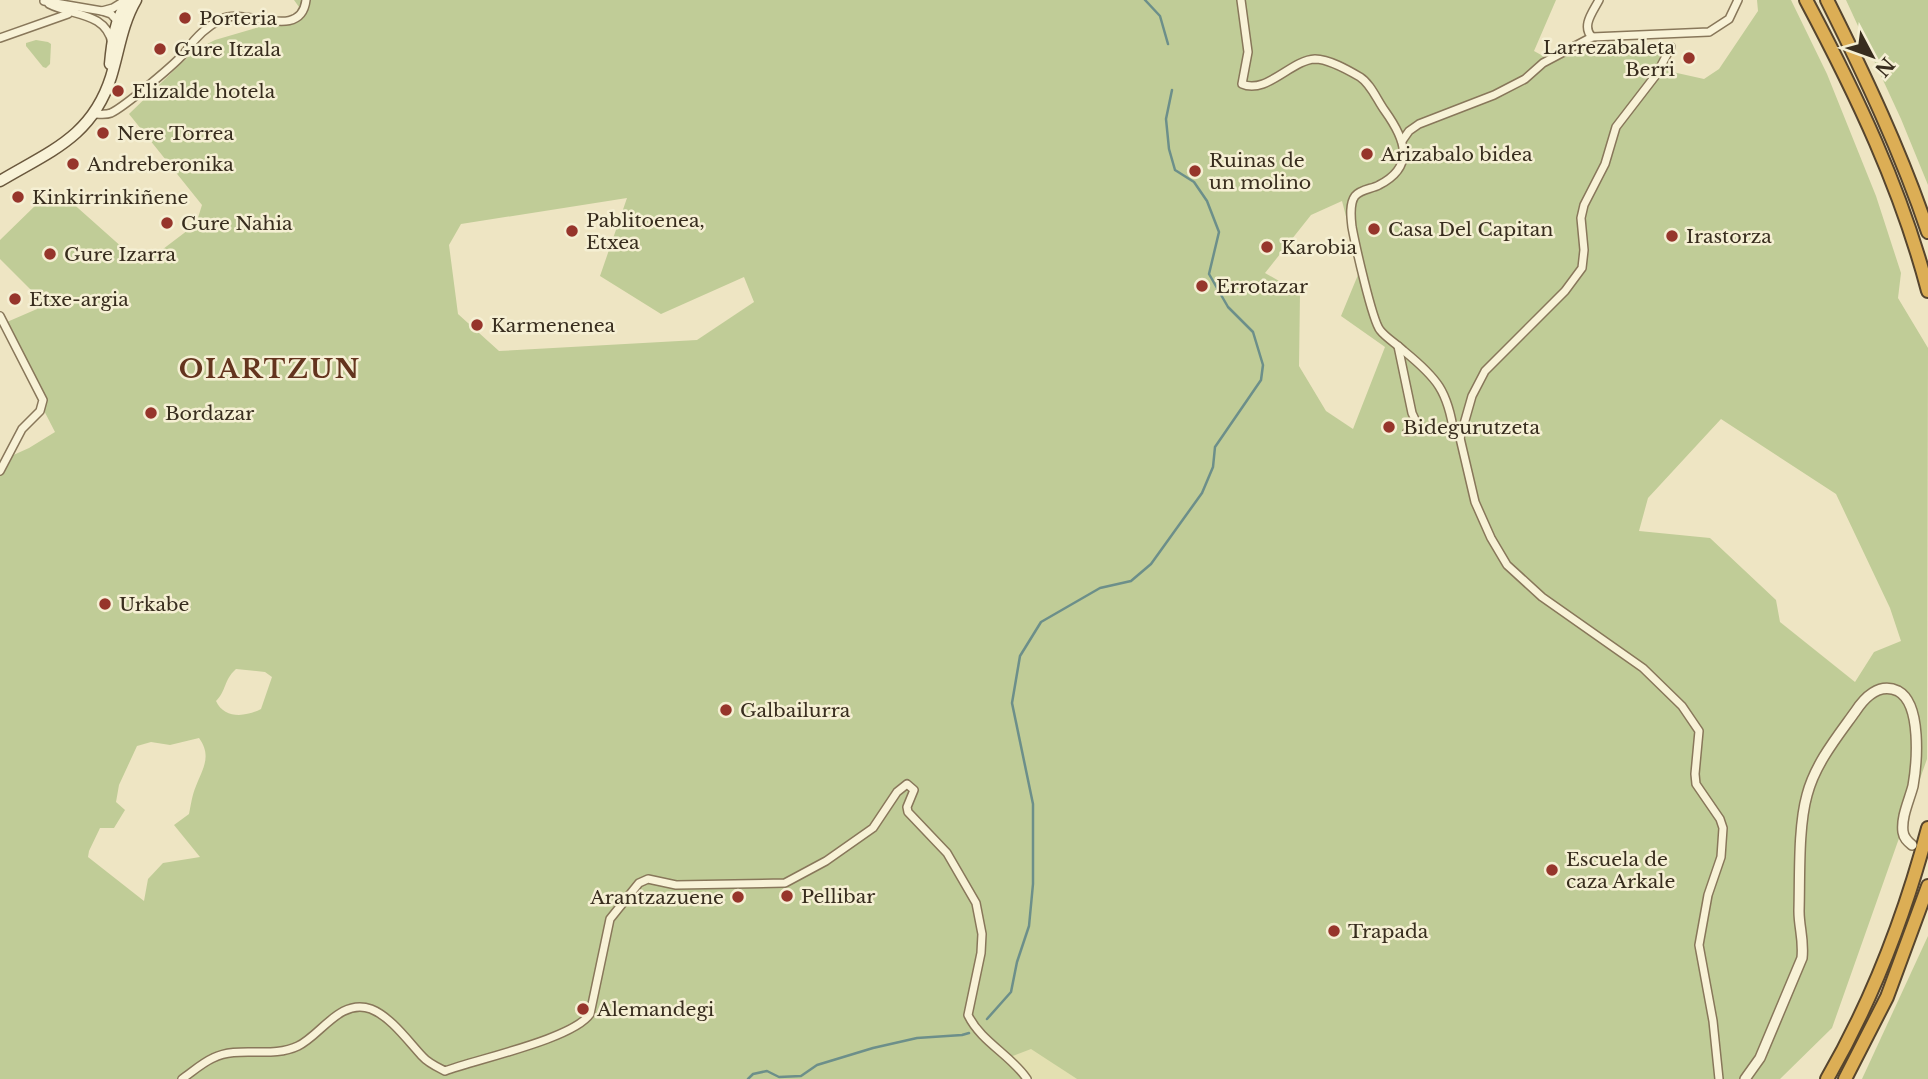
<svg xmlns="http://www.w3.org/2000/svg" width="1928" height="1079" font-family="'Libre Baskerville',serif">
<style>
.farmland{fill:#e3e0b1}
.green{fill:#c0cc97;fill-rule:evenodd}
.lines{fill:none;stroke-linecap:round;stroke-linejoin:round}
.stream{stroke:#6c8f8a;stroke-width:2.5}
.minor-casing{stroke:#88775a;stroke-width:10}
.tertiary-casing{stroke:#88775a;stroke-width:12}
.secondary-casing{stroke:#6a583d;stroke-width:13}
.motorway-casing{stroke:#56452e;stroke-width:16}
.minor{stroke:#f8f2d7;stroke-width:7}
.tertiary{stroke:#f8f2d7;stroke-width:9}
.secondary{stroke:#f8f2d7;stroke-width:10}
.motorway{stroke:#dcae55;stroke-width:12}
.poi-dot{fill:#96352b;stroke:#f5efd3;stroke-width:2.5}
.labels{text-anchor:middle;stroke-width:5;stroke-linejoin:round;paint-order:stroke}
.poi-label{font-size:19px;fill:#382d1e;stroke:#f5efd3;text-anchor:start}
.district-label{font-size:26px;font-weight:bold;letter-spacing:2px;fill:#64341e;stroke:#f5efd3}
</style>
<rect width="100%" height="100%" fill="#eee5c3"/>
<!-- farmland -->
<path class="farmland" d="M1031 1048 1077 1079H1024L1009 1057Z"/>
<!-- green -->
<g class="green">
<path d="M294 0H1556L1534 51 1554 62 1588 46 1669 45 1668 71 1704 79 1719 69 1758 11 1757 0H1791L1827 74 1876 196 1901 273 1898 298 1928 348 1927 759 1832 1028 1780 1079H1077L1031 1049 1010 1057 1024 1079H0V461L29 448 55 432 0 325 37 309 32 291 0 259V240L39 202 60 192 142 265 196 224 202 205 129 114 195 50 215 40 304 14ZM627 198 600 276 661 314 744 277 754 302 697 340 499 351 458 314 449 245 461 224ZM1342 201 1360 270 1341 316 1385 347 1353 429 1326 411 1299 366 1300 293 1265 273 1311 215ZM1721 419 1836 494 1890 608 1901 641 1874 652 1855 682 1780 622 1776 600 1710 538 1639 531 1648 498ZM236 669 265 672 272 677 261 709C246 717 224 719 216 701 227 690 223 681 236 669ZM199 738C212 756 203 768 196 786 192 795 191 805 189 814L174 825 200 857 163 863 148 879 144 901 88 857 89 851 100 828H114L125 810 116 802 119 785 137 746 151 742 170 745Z"/>
<path d="M1846 0H1928V185L1901 119Z"/>
<path d="M36 40 48 42 51 44 50 64 46 68 43 67 26 46V43Z"/>
<path d="M1928 936V1079H1862Z"/>
</g>
<g class="lines">
<!-- stream -->
<g class="stream">
<path d="M1145 0 1160 16 1168 44"/>
<path d="M987 1019 1011 992 1017 962 1029 926 1033 884V804L1012 703 1020 656 1041 622 1100 588 1131 581 1151 564 1202 493 1213 467 1215 447 1261 380 1263 365 1253 332 1228 307 1209 274 1219 232 1207 201 1194 182 1175 170 1169 149 1166 119 1172 90"/>
<path d="M748 1079 753 1074 767 1071 779 1077 801 1076 817 1065 873 1048 917 1038 962 1035 969 1033"/>
</g>
<defs>
<g id="minor">
<path d="M1241 0 1248 52 1242 84C1266 95 1291 60 1315 59 1329 59 1348 70 1360 77 1371 84 1377 100 1385 111 1405 139 1416 166 1379 185 1372 189 1361 189 1355 196 1349 204 1351 218 1352 227 1355 243 1372 320 1380 330 1386 338 1397 344 1404 351 1437 378 1448 391 1454 434L1460 438"/>
<path d="M44 1 102 11 111 14 119 23"/>
<path d="M49 4C72 16 106 12 112 43"/>
<path d="M102 11 113 8 126 0"/>
<path d="M1592 37C1581 26 1593 12 1599 0"/>
<path d="M0 38 68 14"/>
<path d="M1671 47 1656 75 1616 127 1605 164 1584 205 1581 218 1584 250 1582 268 1565 291 1485 371 1472 396 1460 438 1475 502 1491 538 1507 565 1542 597 1643 668 1682 706 1699 731 1695 774 1696 784 1720 819 1723 828 1721 857 1708 895 1699 945 1713 1021 1719 1079"/>
<path d="M95 114C101 114 106 115 111 113 124 107 178 62 186 51 195 38 207 26 222 19 245 7 301 42 306 0"/>
<path d="M1402 141 1409 131 1419 124 1494 95 1525 79 1543 63 1592 37 1709 32 1729 19 1738 0"/>
<path d="M0 316 43 400 40 411 22 429 0 471"/>
<path d="M1398 346 1412 413 1419 428 1407 432"/>
<path d="M182 1079C192 1072 202 1063 213 1058 239 1045 271 1059 298 1046 321 1035 340 998 371 1009 391 1017 408 1041 422 1056 428 1063 437 1067 445 1071 477 1059 573 1039 590 1014L610 919 639 883 648 879 676 885 785 883 826 861 873 828 897 792 907 784 914 790 907 807 908 812 947 853 976 903 982 934 981 953 968 1015C981 1042 1011 1055 1027 1079"/>
</g>
<path id="tertiary" d="M1745 1079 1760 1058 1802 958C1804 939 1799 928 1799 911 1800 877 1798 827 1807 795 1815 764 1837 737 1855 712 1864 698 1879 682 1898 691 1922 704 1917 763 1913 786 1909 801 1901 817 1903 832 1904 838 1907 841 1912 845"/>
<g id="secondary">
<path d="M110 64C112 41 115 20 128 0"/>
<path d="M0 181C50 151 92 137 111 77 119 51 122 24 136 0"/>
</g>
<g id="motorway">
<path d="M1806 0C1856 94 1901 188 1928 291"/>
<path d="M1827 0C1865 76 1901 152 1928 232"/>
<path d="M1827 1079C1872 1001 1905 915 1928 828"/>
<path d="M1845 1079 1887 997 1928 886"/>
</g>
</defs>
<!-- minor casing -->
<use href="#minor" class="minor-casing"/>
<!-- tertiary casing -->
<use href="#tertiary" class="tertiary-casing"/>
<!-- secondary casing -->
<use href="#secondary" class="secondary-casing"/>
<!-- motorway casing -->
<use href="#motorway" class="motorway-casing"/>
<!-- minor -->
<use href="#minor" class="minor"/>
<!-- tertiary -->
<use href="#tertiary" class="tertiary"/>
<!-- secondary -->
<use href="#secondary" class="secondary"/>
<!-- motorway -->
<use href="#motorway" class="motorway"/>
</g>
<!-- markers -->
<g class="poi-dot">
<circle cx="185" cy="18" r="7"/>
<circle cx="160" cy="49" r="7"/>
<circle cx="1689" cy="58" r="7"/>
<circle cx="118" cy="91" r="7"/>
<circle cx="103" cy="133" r="7"/>
<circle cx="1367" cy="154" r="7"/>
<circle cx="73" cy="164" r="7"/>
<circle cx="1195" cy="171" r="7"/>
<circle cx="18" cy="197" r="7"/>
<circle cx="167" cy="223" r="7"/>
<circle cx="1374" cy="229" r="7"/>
<circle cx="572" cy="231" r="7"/>
<circle cx="1672" cy="236" r="7"/>
<circle cx="1267" cy="247" r="7"/>
<circle cx="50" cy="254" r="7"/>
<circle cx="1202" cy="286" r="7"/>
<circle cx="15" cy="299" r="7"/>
<circle cx="477" cy="325" r="7"/>
<circle cx="151" cy="413" r="7"/>
<circle cx="1389" cy="427" r="7"/>
<circle cx="105" cy="604" r="7"/>
<circle cx="726" cy="710" r="7"/>
<circle cx="1552" cy="870" r="7"/>
<circle cx="787" cy="896" r="7"/>
<circle cx="738" cy="897" r="7"/>
<circle cx="1334" cy="931" r="7"/>
<circle cx="583" cy="1009" r="7"/>
</g>
<g class="labels">
<!-- poi labels -->
<g class="poi-label">
<text x="199" y="25">Porteria</text>
<text x="1675" y="54" text-anchor="end">Larrezabaleta<tspan x="1675" dy="22">Berri</tspan></text>
<text x="174" y="56">Gure Itzala</text>
<text x="132" y="98">Elizalde hotela</text>
<text x="117" y="140">Nere Torrea</text>
<text x="1381" y="161">Arizabalo bidea</text>
<text x="1209" y="167">Ruinas de<tspan x="1209" dy="22">un molino</tspan></text>
<text x="87" y="171">Andreberonika</text>
<text x="32" y="204">Kinkirrinkiñene</text>
<text x="586" y="227">Pablitoenea,<tspan x="586" dy="22">Etxea</tspan></text>
<text x="181" y="230">Gure Nahia</text>
<text x="1388" y="236">Casa Del Capitan</text>
<text x="1686" y="243">Irastorza</text>
<text x="1281" y="254">Karobia</text>
<text x="64" y="261">Gure Izarra</text>
<text x="1216" y="293">Errotazar</text>
<text x="29" y="306">Etxe-argia</text>
<text x="491" y="332">Karmenenea</text>
<text x="165" y="420">Bordazar</text>
<text x="1403" y="434">Bidegurutzeta</text>
<text x="119" y="611">Urkabe</text>
<text x="740" y="717">Galbailurra</text>
<text x="1566" y="866">Escuela de<tspan x="1566" dy="22">caza Arkale</tspan></text>
<text x="801" y="903">Pellibar</text>
<text x="724" y="904" text-anchor="end">Arantzazuene</text>
<text x="1348" y="938">Trapada</text>
<text x="597" y="1016">Alemandegi</text>
</g>
<!-- district labels -->
<g class="district-label">
<text x="270" y="378">OIARTZUN</text>
</g>
</g>
<!-- north arrow -->
<g transform="translate(1872 56) rotate(131)" stroke="#f5efd3" stroke-width="5" paint-order="stroke">
<path d="M0-5L12 26L0 18L-12 26Z" fill="#382d1e"/>
<text y="-10" font-size="19" font-weight="bold" text-anchor="middle" fill="#382d1e">N</text>
</g>
</svg>
